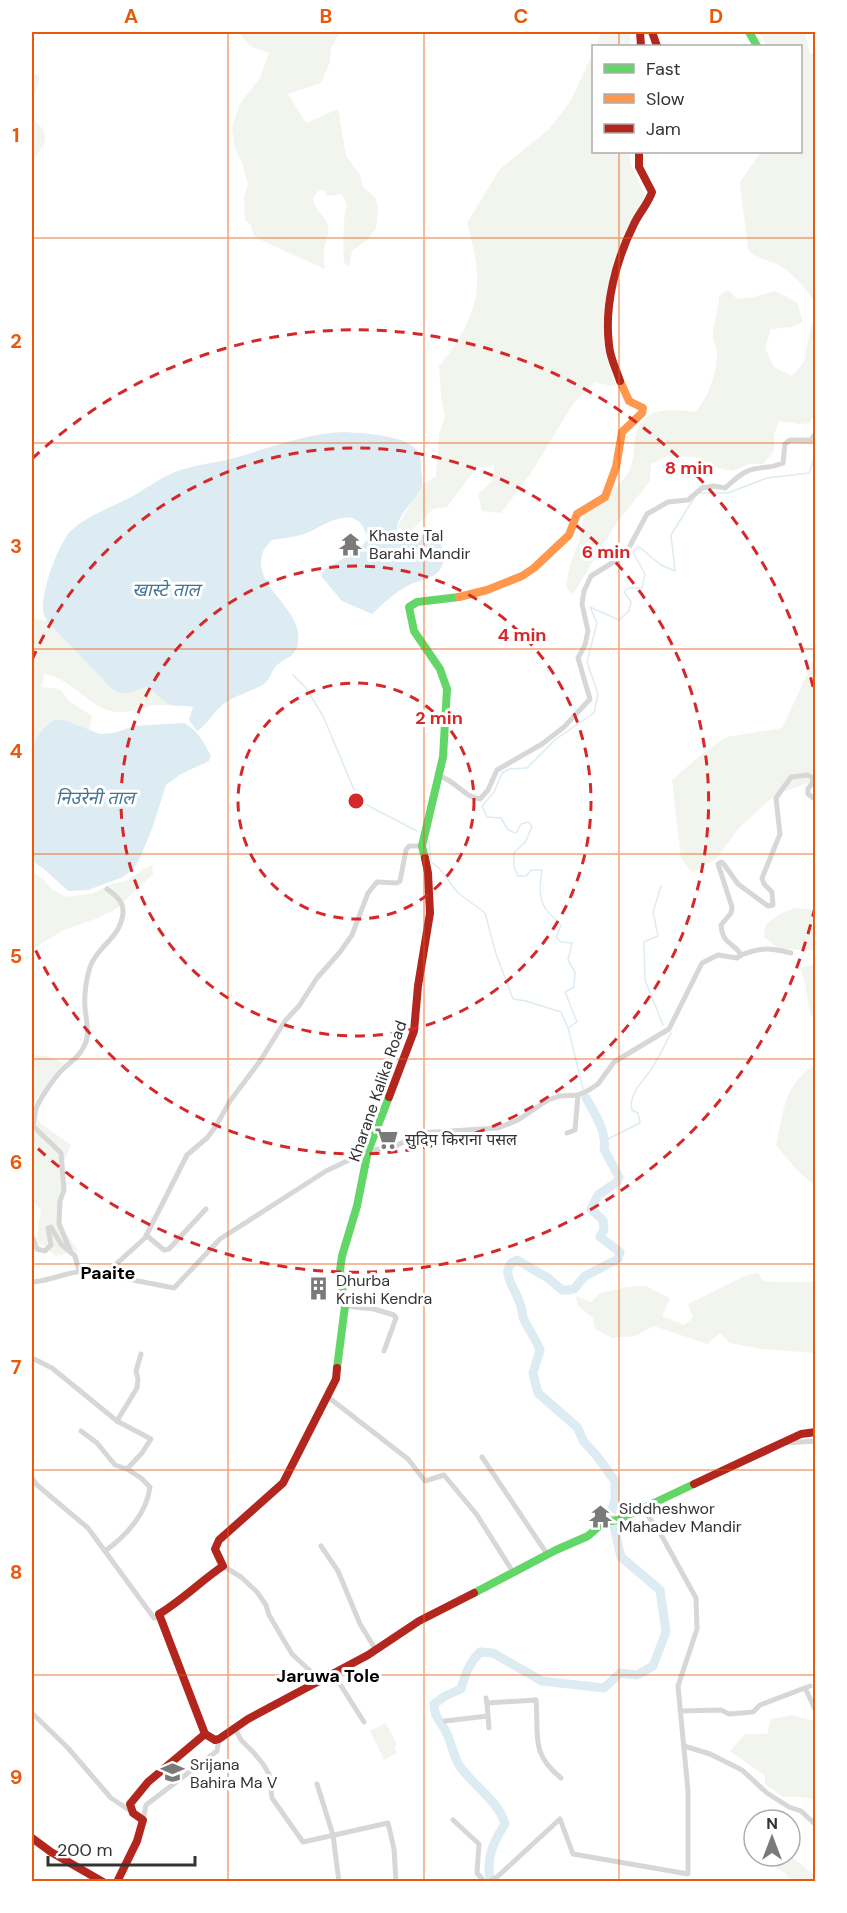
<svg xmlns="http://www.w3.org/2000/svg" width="847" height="1913" font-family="'DM Sans','Noto Sans Devanagari',sans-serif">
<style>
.green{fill:#f1f5ed}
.water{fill:#ddebf3}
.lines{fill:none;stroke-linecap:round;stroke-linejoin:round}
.stream{stroke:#ddebf3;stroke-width:1.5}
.river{stroke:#ddebf3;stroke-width:9}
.street{stroke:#d7d7d7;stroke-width:5}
.fast{stroke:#63d668;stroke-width:8}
.slow{stroke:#ff974d;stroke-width:8}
.jam{stroke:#b3261e;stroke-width:8}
.grid{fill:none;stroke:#e8590c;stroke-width:1.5;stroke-opacity:0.55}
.ring{fill:none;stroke:#d62828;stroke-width:3;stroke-dasharray:10 8}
.labels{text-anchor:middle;stroke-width:6;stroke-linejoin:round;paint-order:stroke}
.poi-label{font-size:16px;fill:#333;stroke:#fff;text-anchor:start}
.street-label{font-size:16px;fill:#333;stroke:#fff}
.water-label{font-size:18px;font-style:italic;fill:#3f7597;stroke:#fff}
.neighbourhood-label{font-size:18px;font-weight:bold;fill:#000;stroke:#fff}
.centre{fill:#d62828;stroke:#fff;stroke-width:3}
.ring-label{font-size:18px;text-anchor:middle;font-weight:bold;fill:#d62828;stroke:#fff;stroke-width:6;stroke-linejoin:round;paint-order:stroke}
.neatline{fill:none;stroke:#e8590c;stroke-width:2}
.grid-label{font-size:20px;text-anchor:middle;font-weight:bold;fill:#e8590c}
</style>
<rect width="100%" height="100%" fill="#fff"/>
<!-- green -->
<g class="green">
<path d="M238 32H340L331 48 330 62 321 83 288 94 306 123 338 109 346 156 360 175 363 187 375 197 378 208 376 228 367 240 352 251 349 267 344 263C343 252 343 213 347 205L342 194 327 196 325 191 320 190C303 203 325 213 328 226 330 233 325 242 324 250 323 256 324 263 325 269L254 237 251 225 245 220 244 197 248 184 243 166 235 149 232 128 239 105 260 78 269 53 250 46Z"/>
<path d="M602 32H630V46H596Z"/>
<path d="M759 32H805L810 54 815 55V302C806 290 795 275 782 267 770 260 759 260 748 250L740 182 761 152H800V46H767Z"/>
<path d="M593 53 594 152H630V162L645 196 634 219 622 264 603 317 604 348 616 387 595 382 573 404 531 473 501 513 482 511 478 494 493 480 494 465 476 468 447 507 433 509 410 532 397 527 422 485 436 476 439 434 445 417 441 396 439 366C458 344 477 312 477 283 478 263 472 242 467 223L500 169 549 129 570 102Z"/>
<path d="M36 73 40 77C37 91 30 98 33 114 34 119 36 122 40 126 53 140 39 150 32 161V79Z"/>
<path d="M728 290 737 299 754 297 774 291 797 302 803 322 791 327 771 329 765 348 774 367 792 376 804 362 811 326 815 317V412L810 423 800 424 779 421 774 435V451L763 464H748L733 471 714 467 694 457 668 456 651 464 650 481 616 524 573 594 566 587 570 564 580 539 584 514C600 500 621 488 630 469 636 455 633 444 636 433 644 406 673 409 695 412 708 398 716 376 717 356 718 349 712 341 713 333 714 321 719 309 719 296Z"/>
<path d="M32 618 47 621 112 689C127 697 132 691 147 687 159 693 166 702 179 706 170 706 159 704 151 706 136 710 120 716 105 709 84 700 67 677 44 674L42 687 60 689 69 701 92 716 89 731C49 714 50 715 32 754L34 760 32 767Z"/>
<path d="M815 658V786L808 783 775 795 739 828 716 859 692 873 681 858 672 780 703 753 727 737 782 728Z"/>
<path d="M152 865 153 874 116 909 95 919 64 930 32 949V871L44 880 51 889 66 897 94 893 113 883 123 882Z"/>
<path d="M795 908 815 910V950L779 949 764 937 766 924 780 914Z"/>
<path d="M813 964 816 989 815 1018 810 1014 805 983 800 968Z"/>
<path d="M32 1055 48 1056 63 1063 32 1105Z"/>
<path d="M814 1065 816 1066 815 1186 796 1169 776 1145C784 1111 783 1087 814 1065Z"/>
<path d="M32 1109 40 1123 71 1145 60 1170 67 1184C57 1218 58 1222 78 1251L56 1256 36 1240 41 1210 32 1200Z"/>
<path d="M758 1273 762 1280 772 1282H815V1353L762 1349 730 1343 720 1333 707 1344 654 1326 635 1336 612 1338 595 1329 593 1318 578 1306 576 1296 591 1302 600 1293 627 1287 645 1286 670 1298 662 1316 684 1325 693 1318 688 1304 747 1275Z"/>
<path d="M792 1715 814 1721 815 1723V1800L805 1797H783L765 1784V1776L730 1751 745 1734H767L771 1719Z"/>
<path d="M386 1723 397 1745 394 1747 397 1753 384 1760 370 1731Z"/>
<path d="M790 1855 815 1876V1881H791L786 1874 767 1862 770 1856Z"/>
</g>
<!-- water -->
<g class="water">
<path d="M344 432C363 433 403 435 416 449 421 453 421 461 421 467 421 472 423 480 422 485 418 501 387 521 400 538 407 538 422 534 427 535 444 537 449 561 438 572 430 580 419 580 409 585 395 592 384 603 372 614L342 601 321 576 324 570C333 564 363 548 366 541 369 536 365 532 363 527 352 506 323 525 309 532 298 537 284 538 272 540 268 544 263 550 262 555 253 590 308 610 297 647 294 657 284 659 277 665 271 670 271 679 264 684 249 693 233 695 219 708 211 715 207 725 197 731L189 720 193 707C184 705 175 707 167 703 159 698 155 691 147 687 131 691 127 698 112 689L47 621C45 617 43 613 43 608 42 590 59 540 73 529 90 514 113 507 133 496 149 487 163 475 181 470 198 464 216 463 234 458 270 448 306 433 344 432Z"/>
<path d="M54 720H64L100 734 114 733 134 726 184 723C197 729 205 744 211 756L209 761 181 774 166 785 152 829 139 860 132 870 123 877 88 890 68 891 44 869 32 861V767C34 761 33 759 33 752 32 740 44 726 54 720Z"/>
</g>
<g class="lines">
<!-- stream -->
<g class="stream">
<path d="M699 493H728L767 478 809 473 816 453"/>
<path d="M293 675 306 688 323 716 352 785 361 802 417 831"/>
<path d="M429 841 431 862 439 868 458 893 485 913 496 954 513 999 526 1001 561 1012 568 1028"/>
<path d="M661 886 653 912 658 936 644 942 645 980 663 1025"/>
<path d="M583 1089 568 1028 577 1022 565 992 574 987 575 972 568 960 572 943 561 942 556 937 561 926C557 919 549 915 545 908 538 896 540 884 542 870H531L526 876H518L514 867V853L526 841 532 826 528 822 521 824 516 833 508 830 501 818 487 817 482 806 494 792 502 773 509 769 527 768 556 739 594 713 598 694 587 662 597 623 590 607 619 620 629 611 631 602 624 592 629 588H642L645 574 633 552 639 547 661 565 675 571 671 535 694 498"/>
<path d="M606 1140 640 1123 638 1113 632 1110C628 1093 644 1081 652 1068 659 1057 665 1045 671 1033"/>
</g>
<!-- river -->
<path class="river" d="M491 1882C485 1860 493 1842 505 1824 499 1801 472 1785 459 1765 453 1755 452 1744 447 1734 442 1722 434 1718 434 1704L445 1696 461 1689C465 1675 469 1663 480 1652L493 1653 542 1681 604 1688 620 1673 637 1675 653 1666 666 1632 660 1590 621 1557 611 1514 615 1499V1481L596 1455 584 1442 577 1427 538 1393 533 1373 540 1350C536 1339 529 1330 524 1320 522 1314 522 1307 519 1301 515 1288 497 1268 517 1260L548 1278 562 1290H568L574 1289 585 1276 618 1259 620 1252 600 1237 604 1230 603 1220 591 1209 598 1195 617 1182 619 1177 604 1149C607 1132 594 1112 586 1098"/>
<!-- street -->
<g class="street">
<path d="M439 776C455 780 465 798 480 799L488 790 497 770 542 744 564 727 590 699 578 658 585 645 588 631 582 604 584 591 591 576 625 555 647 514 668 502 688 500 702 488 714 486 725 488C733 481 743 471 754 469 767 466 769 469 783 463L785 444 790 440H811L816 433"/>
<path d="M741 955C761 947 770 948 791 953"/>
<path d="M567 1133 575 1130 578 1095"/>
<path d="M146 1235 164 1250 169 1249 206 1209"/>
<path d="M32 1236 37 1249 45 1251 51 1245 48 1228 51 1227 61 1244 75 1256 79 1271"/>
<path d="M70 1250 59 1224 60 1201 64 1190 61 1153 33 1126C34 1120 35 1114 36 1109 38 1101 55 1077 61 1071 68 1063 78 1059 83 1048 91 1036 86 1021 85 1008 84 996 86 979 90 967 98 945 119 940 123 914 124 901 116 896 107 889"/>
<path d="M104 1275 145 1238 187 1155 207 1138 216 1126 230 1101 260 1061 285 1021 299 1006 317 978 340 952 352 935 368 893 377 882 397 883 400 881 406 850 409 846H422"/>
<path d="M32 1282C51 1281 68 1271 87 1271L174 1288 220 1239 326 1171 368 1151 396 1146 420 1133 498 1128 518 1120 548 1100 560 1096 578 1095 589 1090 598 1084 614 1062 669 1029 702 963 718 955 737 958 741 955C734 942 723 946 721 925L731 913 732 907 718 864 721 862 723 863 738 884 768 906 773 905 772 892 764 884 762 878 780 834 776 798 791 777 807 775 812 777 813 782 808 789V794L816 800"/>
<path d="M345 1306 374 1309 394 1315 396 1318 384 1351"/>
<path d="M32 1358 52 1368 117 1421"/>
<path d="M328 1397 408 1459 425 1481 444 1475 477 1515 513 1572"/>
<path d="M81 1431 97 1443 115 1465 127 1469"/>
<path d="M786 1443 816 1441"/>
<path d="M482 1457 547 1554"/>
<path d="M32 1478 37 1485 88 1528 154 1618 159 1617"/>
<path d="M321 1546 338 1571 360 1624 376 1650"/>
<path d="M105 1551C126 1536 147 1513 150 1487L141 1478 127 1469 142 1453 151 1439 117 1421 137 1388 138 1379 136 1371 141 1354"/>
<path d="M223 1566 241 1577 257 1592 266 1605 269 1615 292 1654 320 1680"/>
<path d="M333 1673 364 1722"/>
<path d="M805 1688 816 1711"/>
<path d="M486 1698 487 1703 536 1700C539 1736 530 1753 561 1778"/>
<path d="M487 1703 489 1728"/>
<path d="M680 1711 721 1710 729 1714 753 1712 760 1705 810 1686"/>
<path d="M32 1713 68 1748 111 1798 132 1812"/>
<path d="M445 1721 488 1716"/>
<path d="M235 1729 241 1740 254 1753 263 1764 269 1774 272 1798 303 1842 388 1823 394 1849 396 1882"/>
<path d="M684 1746 710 1754 742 1770 767 1793 789 1807 801 1811 816 1825"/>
<path d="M317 1784 333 1835 339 1882"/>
<path d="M143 1820 146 1805 217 1751 219 1739"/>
<path d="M453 1820 479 1844 477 1873 483 1880"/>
<path d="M488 1882 497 1877 560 1819 573 1854 688 1874V1791L678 1686 697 1629 696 1598 659 1531 643 1509"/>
</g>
<!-- fast -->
<g class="fast">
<path d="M749 32 757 46"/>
<path d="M425 858 422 846 443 757 447 689 440 669 414 631 409 607 417 602 459 597"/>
<path d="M337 1368 345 1306 340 1270 342 1256 357 1206 368 1151 389 1097"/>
<path d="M474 1593 556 1550 588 1536 604 1522 618 1520 694 1484"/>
</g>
<!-- slow -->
<path class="slow" d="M459 597 487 590 522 576 534 568 569 535 577 514 605 497 616 467 622 432 642 413 643 408 629 401 620 381"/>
<!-- jam -->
<g class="jam">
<path d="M640 32 641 46"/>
<path d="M652 32 657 46"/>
<path d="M620 381C616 369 610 358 609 345 604 305 616 260 634 224 639 213 648 204 652 192L639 167V152"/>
<path d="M389 1097 414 1031 418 986 430 913 428 873 425 858"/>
<path d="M694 1484 801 1434 816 1432"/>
<path d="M205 1734 159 1614C182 1600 201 1581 223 1566L215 1549 219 1540 283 1483 336 1379 337 1368"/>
<path d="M32 1838 51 1852 103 1882"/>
<path d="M117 1882 137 1841 143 1820 133 1813 130 1804 148 1782 205 1734 215 1740 219 1739 248 1719 368 1655 419 1621 474 1593"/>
</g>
</g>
<!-- grid -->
<path class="grid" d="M228 32V1882M424 32V1882M619 32V46M619 152V1882M32 238H816M32 443H816M32 649H816M32 854H816M32 1059H816M32 1264H816M32 1470H816M32 1675H816"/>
<!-- distance rings -->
<g class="ring">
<circle cx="356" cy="801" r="118"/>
<circle cx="356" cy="801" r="235"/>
<path d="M32 660A353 353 0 1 1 32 942"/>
<path d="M815 907A471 471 0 0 1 32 1143M32 459A471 471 0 0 1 815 695"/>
</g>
<!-- icons -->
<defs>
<symbol id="temple-bare" viewBox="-9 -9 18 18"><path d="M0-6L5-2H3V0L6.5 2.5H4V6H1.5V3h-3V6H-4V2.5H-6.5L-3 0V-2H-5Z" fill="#7a7a7a" stroke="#fff" stroke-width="2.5" paint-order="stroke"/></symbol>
<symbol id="supermarket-bare" viewBox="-9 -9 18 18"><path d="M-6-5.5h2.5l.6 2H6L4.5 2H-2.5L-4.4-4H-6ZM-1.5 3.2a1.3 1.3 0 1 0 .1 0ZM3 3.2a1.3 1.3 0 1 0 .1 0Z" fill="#7a7a7a" stroke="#fff" stroke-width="2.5" paint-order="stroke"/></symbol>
<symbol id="building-bare" viewBox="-9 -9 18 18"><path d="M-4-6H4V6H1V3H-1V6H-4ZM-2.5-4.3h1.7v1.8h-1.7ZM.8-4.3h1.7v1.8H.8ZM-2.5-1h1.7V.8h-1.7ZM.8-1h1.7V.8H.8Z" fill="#7a7a7a" stroke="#fff" stroke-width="2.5" paint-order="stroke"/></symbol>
<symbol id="school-bare" viewBox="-9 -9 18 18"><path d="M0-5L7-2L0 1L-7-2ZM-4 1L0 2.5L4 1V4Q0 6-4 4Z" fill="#7a7a7a" stroke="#fff" stroke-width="2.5" paint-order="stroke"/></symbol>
</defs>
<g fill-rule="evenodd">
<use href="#temple-bare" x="334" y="528" width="33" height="33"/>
<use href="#supermarket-bare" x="370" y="1122" width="33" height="33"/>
<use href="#building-bare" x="302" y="1272" width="33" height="33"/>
<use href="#temple-bare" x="584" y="1500" width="33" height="33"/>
<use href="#school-bare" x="156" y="1756" width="33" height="33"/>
</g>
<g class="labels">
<!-- poi labels -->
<g class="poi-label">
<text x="369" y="541">Khaste Tal<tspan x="369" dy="18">Barahi Mandir</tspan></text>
<text x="405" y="1145">सुदिप किराना पसल</text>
<text x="336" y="1286">Dhurba<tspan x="336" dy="18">Krishi Kendra</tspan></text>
<text x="619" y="1514">Siddheshwor<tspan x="619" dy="18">Mahadev Mandir</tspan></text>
<text x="190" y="1770">Srijana<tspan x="190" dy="18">Bahira Ma V</tspan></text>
</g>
<!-- street labels -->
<g class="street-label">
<text transform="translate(377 1091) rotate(-71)" y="6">Kharane Kalika Road</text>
</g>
<!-- water labels -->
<g class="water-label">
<text x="166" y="596">खास्टे ताल</text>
<text x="95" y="804">निउरेनी ताल</text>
</g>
<!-- neighbourhood labels -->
<g class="neighbourhood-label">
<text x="108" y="1279">Paaite</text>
<text x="328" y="1682">Jaruwa Tole</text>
</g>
</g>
<circle cx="356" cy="801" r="9" class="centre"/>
<g class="ring-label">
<text x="689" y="474">8 min</text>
<text x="606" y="558">6 min</text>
<text x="522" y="641">4 min</text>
<text x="439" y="724">2 min</text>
</g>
<!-- border -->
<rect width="847" height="1913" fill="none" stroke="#ffffff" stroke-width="66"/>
<!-- legend -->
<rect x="592" y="45" width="210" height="108" fill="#ffffff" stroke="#adadad" stroke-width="1.5"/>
<rect x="604" y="64" width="30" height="9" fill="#63d668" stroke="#adadad" stroke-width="1.5"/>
<text x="646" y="75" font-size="18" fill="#333333">Fast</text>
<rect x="604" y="94" width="30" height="9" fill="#ff974d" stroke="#adadad" stroke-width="1.5"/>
<text x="646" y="105" font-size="18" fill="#333333">Slow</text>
<rect x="604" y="124" width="30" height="9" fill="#b3261e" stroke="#adadad" stroke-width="1.5"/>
<text x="646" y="135" font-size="18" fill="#333333">Jam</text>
<!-- north arrow -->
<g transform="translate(772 1838)"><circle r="28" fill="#ffffff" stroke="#adadad" stroke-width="1.5"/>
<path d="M0-4.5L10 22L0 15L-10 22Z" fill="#7a7a7a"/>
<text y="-9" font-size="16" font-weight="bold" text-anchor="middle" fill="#333333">N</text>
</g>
<!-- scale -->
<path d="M48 1856v9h147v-9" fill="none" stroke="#333333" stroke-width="3"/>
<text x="57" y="1856" font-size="18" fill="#333333" stroke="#ffffff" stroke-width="4.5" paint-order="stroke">200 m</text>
<rect x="33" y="33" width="781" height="1847" class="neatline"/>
<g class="grid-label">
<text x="131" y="23">A</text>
<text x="326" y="23">B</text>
<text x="521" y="23">C</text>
<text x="716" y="23">D</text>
<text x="16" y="142">1</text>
<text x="16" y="348">2</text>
<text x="16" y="553">3</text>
<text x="16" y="758">4</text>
<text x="16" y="963">5</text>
<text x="16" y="1169">6</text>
<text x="16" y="1374">7</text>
<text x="16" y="1579">8</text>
<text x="16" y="1784">9</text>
</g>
</svg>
